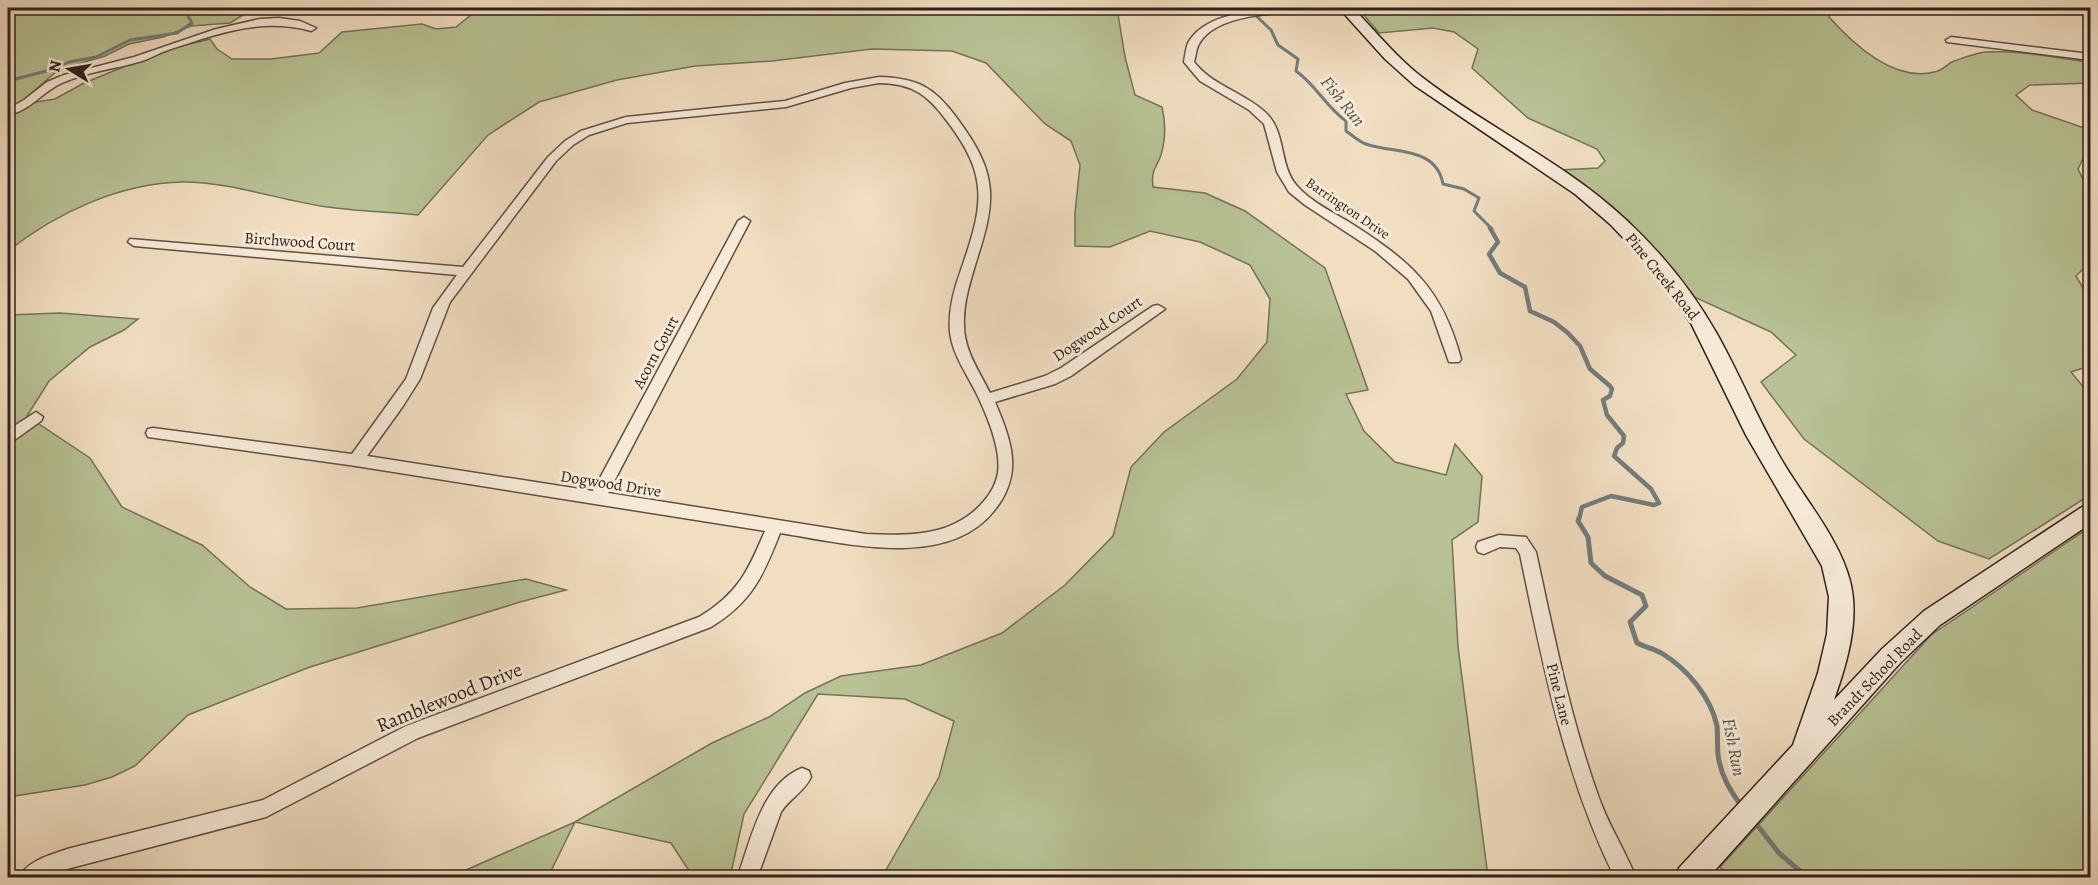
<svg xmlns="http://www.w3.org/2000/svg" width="2098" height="885" font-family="Alegreya,serif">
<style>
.green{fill:#b8c294;stroke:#747258;stroke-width:1.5}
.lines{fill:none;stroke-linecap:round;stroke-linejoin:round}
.stream-far2{stroke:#737c7c;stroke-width:3}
.stream-far1{stroke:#737c7c;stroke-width:4.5}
.stream{stroke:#737c7c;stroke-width:5}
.street-casing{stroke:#605044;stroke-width:3}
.secondary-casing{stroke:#30211b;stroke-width:3}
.street{fill:#f6ead7;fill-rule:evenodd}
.secondary{fill:#f6ead7;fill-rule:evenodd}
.labels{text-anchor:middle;stroke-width:6;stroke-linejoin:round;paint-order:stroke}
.far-street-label{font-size:14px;fill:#30211b;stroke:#f6ead7}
.street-label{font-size:16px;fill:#30211b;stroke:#f6ead7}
.water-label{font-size:18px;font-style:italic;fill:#524f4c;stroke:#f6ead7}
.near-street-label{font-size:20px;fill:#30211b;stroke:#f6ead7}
</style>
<rect width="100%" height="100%" fill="#f1dec1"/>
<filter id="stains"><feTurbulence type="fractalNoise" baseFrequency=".00333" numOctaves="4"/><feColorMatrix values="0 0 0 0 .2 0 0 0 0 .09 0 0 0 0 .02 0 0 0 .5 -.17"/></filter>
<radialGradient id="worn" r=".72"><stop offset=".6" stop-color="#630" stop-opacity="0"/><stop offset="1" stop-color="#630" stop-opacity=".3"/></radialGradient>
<!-- green -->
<g class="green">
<path d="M8 8H265L248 12 230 23 191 26 163 37 129 44 105 56 58 70 17 106H8Z"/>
<path d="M472 8H1117L1125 57 1135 95 1162 107C1166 124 1166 138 1161 155 1156 170 1151 168 1153 187L1205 193 1245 211 1325 268 1368 390 1346 394 1364 431 1395 462 1446 475 1455 444 1482 476 1478 522 1452 540 1458 647 1488 877H882L939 777 954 721 905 699 818 694 744 814 731 873 763 877H693L671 843 575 822 548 877H450L575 822 712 743 769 717 805 693 841 676 921 665 1002 633 1065 585 1113 536 1131 467 1164 432 1237 379 1267 342 1270 299 1250 265 1200 242 1150 231 1110 247 1075 246V213L1080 165 1071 141 1045 124 986 63 952 51 872 49 772 61 695 66 617 80 539 102 488 135 418 215C387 212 357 211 327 207 279 200 231 182 183 182 120 183 56 213 8 251V114L36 102 55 99 84 83 165 50 210 39 217 49 232 59H271L319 53 342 32 422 24 436 29 456 27 472 14Z"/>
<path d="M1358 8H1831L1829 17C1854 45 1894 82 1934 72 1942 71 1947 64 1954 61 1963 58 1976 53 1985 52 2019 50 2056 58 2090 62V83L2030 85 2016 95 2032 110 2090 130V157H2084L2078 169 2090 194V266H2086L2076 276 2090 300V366L2071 372 2090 395V495L1989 559 1938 541 1804 439 1761 382 1796 355 1771 332 1692 296 1673 270 1628 220 1561 170 1598 168 1605 161 1597 149 1528 118 1472 68 1478 49 1454 32 1433 28 1379 33Z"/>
<path d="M60 313 138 319 124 330 90 347 49 381 27 416 90 458 122 507 202 545 250 587 286 609 357 608 526 579 566 590 520 602 310 667 188 715 135 766 112 777 85 785 8 797V315Z"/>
<path d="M2090 527V877L1730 878 1720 867 1931 635Z"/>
</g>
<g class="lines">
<!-- stream-far2 -->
<g class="stream-far2">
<path d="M233 8 246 10 253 8"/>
<path d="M1248 8 1271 30 1278 45 1298 59 1296 71C1316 85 1326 107 1346 121V131C1352 135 1359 142 1366 144 1394 154 1436 146 1443 184L1464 189 1479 198 1474 211 1492 229"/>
<path d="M8 81 54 69 69 62 96 57 130 40 177 33 192 23 188 16 189 8"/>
</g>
<!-- stream-far1 -->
<path class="stream-far1" d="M1490 228 1498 242 1489 254 1500 273 1525 287 1530 311 1554 322 1568 333 1580 346 1590 369 1610 386 1612 389 1610 396 1603 400 1607 415 1624 436 1623 443 1617 448 1614 456 1651 489 1659 503 1654 505 1611 496 1582 507 1579 519"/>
<!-- stream -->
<g class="stream">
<path d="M1579 518 1578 521 1588 537 1591 563 1605 576 1642 595 1646 606 1630 622 1637 643C1645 647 1655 649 1663 654 1687 669 1711 697 1717 726 1718 736 1717 745 1718 754 1720 775 1731 792 1743 808"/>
<path d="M1754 821 1779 853 1808 878"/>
</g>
<defs>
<g id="street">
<path d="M1271 8H1339L1334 11C1299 12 1218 9 1199 44 1196 49 1196 56 1194 62 1213 86 1243 92 1265 112 1287 132 1278 164 1297 186 1310 201 1332 212 1349 222 1410 261 1442 287 1461 359L1459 362H1449L1431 311 1408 279 1375 251 1305 205 1289 192 1277 172 1264 124 1249 110 1200 81 1184 62C1185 56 1186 48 1188 43 1203 16 1244 12 1271 8Z"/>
<path d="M279 18 300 21 316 28 311 31C260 17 217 34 168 50 159 53 151 58 142 61 116 69 88 71 62 83 42 92 30 111 8 115V109L24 100 47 82 64 75 134 57 216 29 260 19Z"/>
<path d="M1951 37 2090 54V60L1947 42 1946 40Z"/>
<path d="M879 77C917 78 934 87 956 117 998 173 997 198 976 262 970 283 963 303 964 325 964 350 979 371 990 393L1045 376 1061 368 1153 306 1158 305 1165 309 1071 376 1055 384 995 402C1012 442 1024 475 993 512 945 570 844 543 780 533 763 576 752 602 711 627L418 738 266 817 67 869 47 878H19C26 861 51 855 67 849L263 800 406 726 699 617C738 594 748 571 765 531L356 466 148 437 146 433 148 429 153 428 352 454 406 379 433 308 457 275 134 246 128 242 130 239 463 267 548 157 565 141 581 131 626 117 785 101 845 83ZM879 83C913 84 927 94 947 121 990 177 983 206 961 270 954 289 948 311 950 332 953 358 971 379 981 403 990 423 1001 451 998 473 996 484 991 493 984 501 954 537 909 536 866 534L608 493 750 221 744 217 738 221 593 491 367 456 403 406 420 379 450 302 556 161 573 145 589 135 627 123 786 107 851 88Z"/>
<path d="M36 412 43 417 41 421 13 441 8 442V430Z"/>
<path d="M1499 535 1526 537 1536 552C1554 635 1570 718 1599 798 1609 826 1625 850 1636 878H1615C1564 775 1543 665 1520 554L1516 548 1500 547 1484 554 1478 552 1476 547 1478 542Z"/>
<path d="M802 768 809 771 811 777C805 791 789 799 781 812L757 878H737C751 841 761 784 802 768Z"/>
</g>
<path id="secondary" d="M1339 8H1353C1376 32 1397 58 1423 78 1488 128 1564 162 1624 218 1661 252 1692 290 1717 334 1740 375 1757 418 1781 459 1803 497 1839 538 1850 581 1860 620 1847 663 1834 700L1882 649 1924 611 2082 507 2090 504V524L1940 625 1900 663 1708 878H1675L1679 868 1793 745 1818 673 1827 634 1829 597 1822 566 1746 435 1691 323 1650 266 1610 224 1575 194 1414 85 1385 59Z"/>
</defs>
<!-- street casing -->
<use href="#street" class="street-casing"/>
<!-- secondary casing -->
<use href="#secondary" class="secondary-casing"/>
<!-- street -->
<use href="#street" class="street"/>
<!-- secondary -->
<use href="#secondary" class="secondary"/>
</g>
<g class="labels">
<!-- far-street labels -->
<g class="far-street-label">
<text transform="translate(1348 208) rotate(34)" y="5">Barrington Drive</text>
</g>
<!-- street labels -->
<g class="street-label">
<text transform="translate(300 241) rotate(4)" y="6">Birchwood Court</text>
<text transform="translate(1663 276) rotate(51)" y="6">Pine Creek Road</text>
<text transform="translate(1097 328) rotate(-34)" y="6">Dogwood Court</text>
<text transform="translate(655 352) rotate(-62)" y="6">Acorn Court</text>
<text transform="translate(611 483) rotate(9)" y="6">Dogwood Drive</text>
<text transform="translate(1874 677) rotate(-46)" y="6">Brandt School Road</text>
<text transform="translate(1560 694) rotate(76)" y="6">Pine Lane</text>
</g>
<!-- water labels -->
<g class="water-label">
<text transform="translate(1343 101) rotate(51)" y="6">Fish Run</text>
<text transform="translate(1734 747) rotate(79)" y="6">Fish Run</text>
</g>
<!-- near-street labels -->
<g class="near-street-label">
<text transform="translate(449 697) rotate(-22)" y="7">Ramblewood Drive</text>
</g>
</g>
<!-- margin -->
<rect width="2098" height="885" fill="none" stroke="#f1dec1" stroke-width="30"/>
<rect x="9" y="9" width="2080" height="867" fill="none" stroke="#30211b" stroke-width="3"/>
<rect x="15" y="15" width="2068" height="855" fill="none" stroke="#30211b" stroke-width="1.5"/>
<!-- north arrow -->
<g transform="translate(69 69) rotate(281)" stroke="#f6ead7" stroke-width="4.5" paint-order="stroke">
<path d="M0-4.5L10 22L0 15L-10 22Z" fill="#30211b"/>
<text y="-9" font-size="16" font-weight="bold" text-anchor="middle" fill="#30211b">N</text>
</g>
<rect width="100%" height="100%" filter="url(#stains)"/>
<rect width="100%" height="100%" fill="url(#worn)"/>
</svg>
